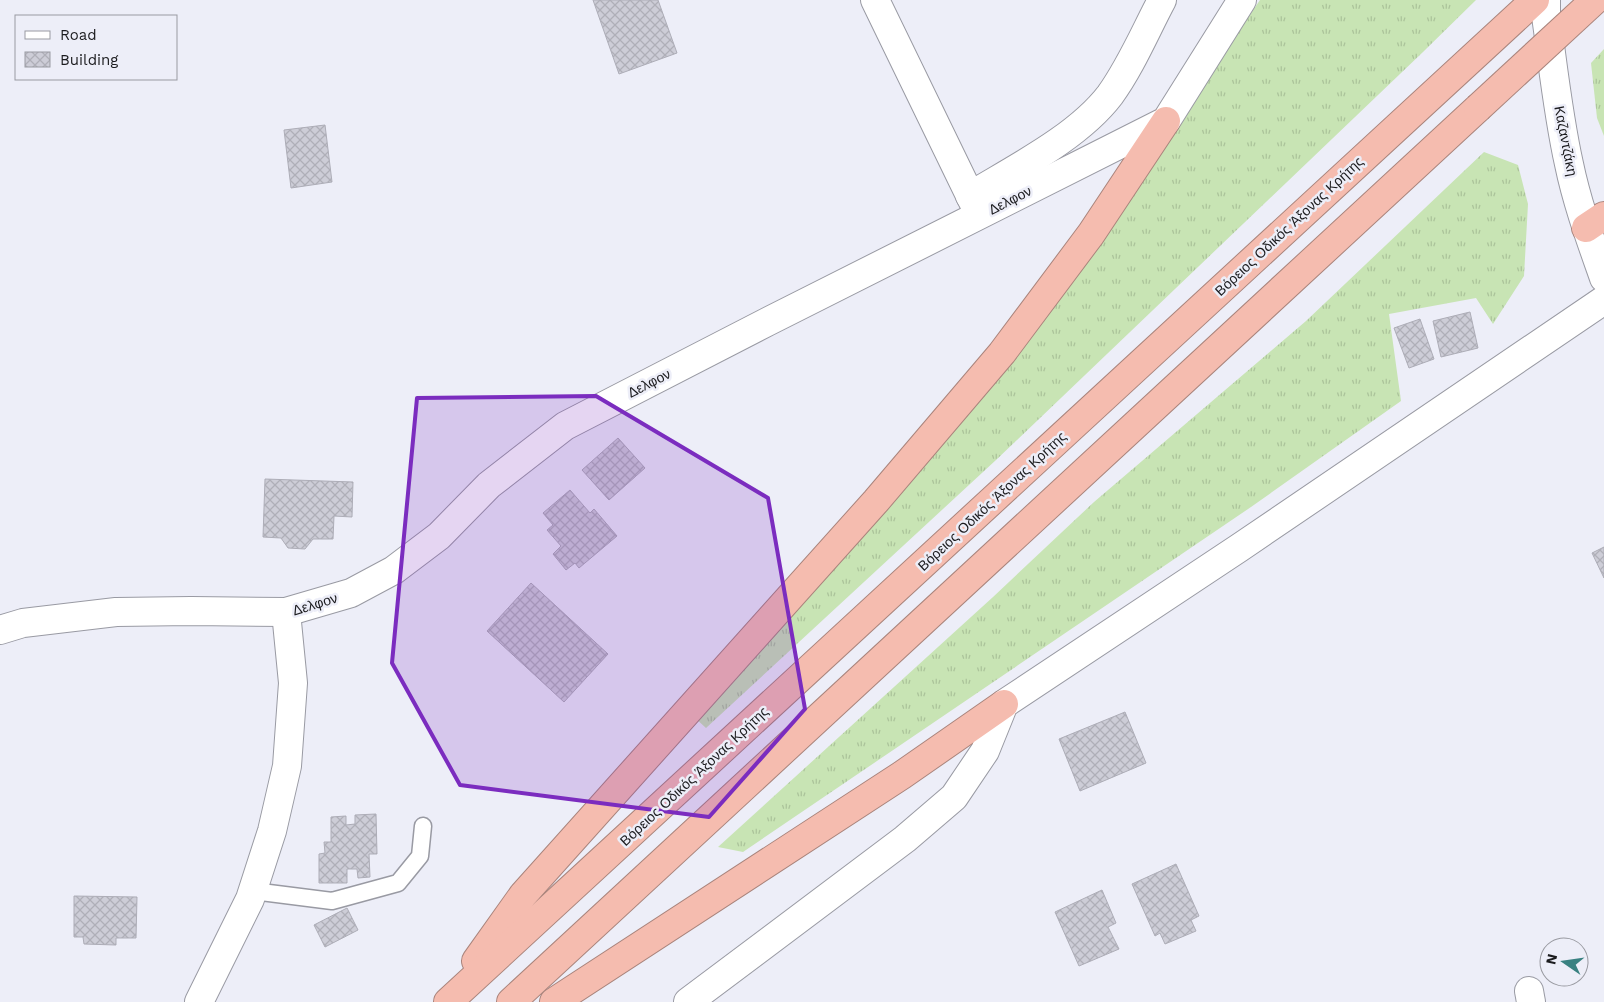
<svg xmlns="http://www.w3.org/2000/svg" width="1604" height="1002" font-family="'Work Sans',sans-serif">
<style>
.grass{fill:url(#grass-tufts)}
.building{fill:url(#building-cross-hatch);stroke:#adadb7}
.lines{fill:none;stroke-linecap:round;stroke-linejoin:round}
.lane-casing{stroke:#999aa3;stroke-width:19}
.street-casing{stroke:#999aa3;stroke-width:30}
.secondary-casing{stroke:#999aa3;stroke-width:30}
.highway-casing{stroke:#a9847c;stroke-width:30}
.lane{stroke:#fff;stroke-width:16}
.street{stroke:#fff;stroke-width:28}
.secondary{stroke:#fff;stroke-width:28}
.highway{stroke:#f5bcaf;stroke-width:28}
.highway-bridge-casing{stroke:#a9847c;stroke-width:30;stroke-linecap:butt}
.highway-bridge{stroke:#f5bcaf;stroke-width:28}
.marked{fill:#7b2cbf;fill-opacity:0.2;stroke:#7b2cbf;stroke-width:4;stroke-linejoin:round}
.labels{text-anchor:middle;stroke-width:5;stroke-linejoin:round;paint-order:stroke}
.street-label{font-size:14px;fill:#1b1b1e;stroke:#edeef8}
</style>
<defs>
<pattern id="grass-tufts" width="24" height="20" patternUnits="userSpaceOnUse" patternTransform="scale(1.25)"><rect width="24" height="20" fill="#c8e4b4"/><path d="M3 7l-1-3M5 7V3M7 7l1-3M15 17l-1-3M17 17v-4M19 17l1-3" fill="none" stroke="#abc39a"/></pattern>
<pattern id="building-cross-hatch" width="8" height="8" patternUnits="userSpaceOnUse" patternTransform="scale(1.25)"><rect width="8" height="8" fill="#cdcdd7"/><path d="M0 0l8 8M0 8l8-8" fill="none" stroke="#afafb8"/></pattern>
</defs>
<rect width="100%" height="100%" fill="#edeef8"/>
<!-- grass -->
<g class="grass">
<path d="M1260 0H1476L1423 52 996 460 706 728 694 717 766 645 931 454 1233 39Z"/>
<path d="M1604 49V136L1597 118 1591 63Z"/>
<path d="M1484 152 1518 165 1528 204 1524 276 1493 324 1476 298 1389 314 1401 401 1251 507 743 852 718 847 993 597 1094 502 1306 321Z"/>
</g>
<!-- building -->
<g class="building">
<path d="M593 0H658L677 53 619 74Z"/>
<path d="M325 125 332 182 291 188 284 130Z"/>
<path d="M1470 312 1478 348 1441 357 1433 321Z"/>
<path d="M1420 319 1434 359 1409 368 1394 328Z"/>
<path d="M618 438 645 468 609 500 582 470Z"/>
<path d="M265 479 353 482 352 517 334 516 333 539H313L305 549 288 548 281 538 263 537Z"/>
<path d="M570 490 590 513 594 509 617 536 579 568 575 563 566 570 553 554 561 546 547 530 553 525 543 513Z"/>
<path d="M1604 547V578L1592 553Z"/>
<path d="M531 583 608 654 564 702 487 631Z"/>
<path d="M1125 712 1146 763 1080 791 1059 739Z"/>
<path d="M376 814 377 854H369L370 877 358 878 357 869H347V883H319V854L325 853 324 842H331V817L346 816V825L355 824V815Z"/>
<path d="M1176 864 1199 916 1191 920 1196 931 1165 944 1160 933 1155 936 1132 884Z"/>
<path d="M1102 890 1116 923 1108 927 1119 949 1079 966 1055 912Z"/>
<path d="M74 896 137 897 136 938H116V945L84 944 83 937H74Z"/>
<path d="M347 908 358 930 325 947 314 925Z"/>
</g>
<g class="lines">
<defs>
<path id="lane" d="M253 891 332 901 398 883 420 856 423 826"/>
<g id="street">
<path d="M875 0 978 212"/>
<path d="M970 196C1016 168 1078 137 1110 95 1131 66 1145 32 1162 0"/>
<path d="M1529 991 1531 1002"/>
</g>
<g id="secondary">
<path d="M1546 0V16C1553 65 1558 115 1569 164 1577 203 1591 241 1604 278"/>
<path d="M0 630 23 623 116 612 191 611 286 612 351 593 394 570 439 536 489 485 565 426 767 322 1166 121 1242 0"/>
<path d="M199 1002 250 899 272 831 287 766 293 683 286 612"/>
<path d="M688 1002 905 839 954 797 985 751 1004 704 1239 548 1604 300"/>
</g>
<g id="highway">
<path d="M1586 228 1604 216"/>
<path d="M476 961 523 895 876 501 1002 353 1091 234 1166 121"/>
<path d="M448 1002 1535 0"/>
<path d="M511 1002 1478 108"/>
<path d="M554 1002 902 775 1004 704"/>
</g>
</defs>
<!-- lane casing -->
<use href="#lane" class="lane-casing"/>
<!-- street casing -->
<use href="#street" class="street-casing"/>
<!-- secondary casing -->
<use href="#secondary" class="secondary-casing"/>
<!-- highway casing -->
<use href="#highway" class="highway-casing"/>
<!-- lane -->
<use href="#lane" class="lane"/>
<!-- street -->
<use href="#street" class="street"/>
<!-- secondary -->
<use href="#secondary" class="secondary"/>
<!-- highway -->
<use href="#highway" class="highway"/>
<defs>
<path id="highway-bridge" d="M1478 108 1595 0"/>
</defs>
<!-- highway-bridge casing -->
<use href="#highway-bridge" class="highway-bridge-casing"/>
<!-- highway-bridge -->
<use href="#highway-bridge" class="highway-bridge"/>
</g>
<!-- marked area -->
<path class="marked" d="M596 396 768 498 805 709 709 817 460 785 392 663 417 398Z"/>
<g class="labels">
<!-- street labels -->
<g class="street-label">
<text transform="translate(1566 141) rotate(79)" y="5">Καζαντζάκη</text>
<text transform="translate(1010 200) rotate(-27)" y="5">Δελφον</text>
<text transform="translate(1289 226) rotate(-43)" y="5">Βόρειος Οδικός Άξονας Κρήτης</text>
<text transform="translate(649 383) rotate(-27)" y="5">Δελφον</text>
<text transform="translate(992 501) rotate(-43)" y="5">Βόρειος Οδικός Άξονας Κρήτης</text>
<text transform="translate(315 604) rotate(-17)" y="5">Δελφον</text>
<text transform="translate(694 776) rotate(-43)" y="5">Βόρειος Οδικός Άξονας Κρήτης</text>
</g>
</g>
<!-- legend -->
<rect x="15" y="15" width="162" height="65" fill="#edeef8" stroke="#999aa1"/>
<rect x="25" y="31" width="25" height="8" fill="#ffffff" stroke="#999aa1"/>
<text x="60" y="40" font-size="15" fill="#1b1b1e">Road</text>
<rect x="25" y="52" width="25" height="15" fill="url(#building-cross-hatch)" stroke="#999aa1"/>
<text x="60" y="65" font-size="15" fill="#1b1b1e">Building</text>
<!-- north arrow -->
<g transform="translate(1564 962) rotate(283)"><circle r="24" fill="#edeef8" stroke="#999aa1"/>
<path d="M0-4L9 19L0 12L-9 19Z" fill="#398181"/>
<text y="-8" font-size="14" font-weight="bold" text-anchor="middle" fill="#1b1b1e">N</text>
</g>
</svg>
